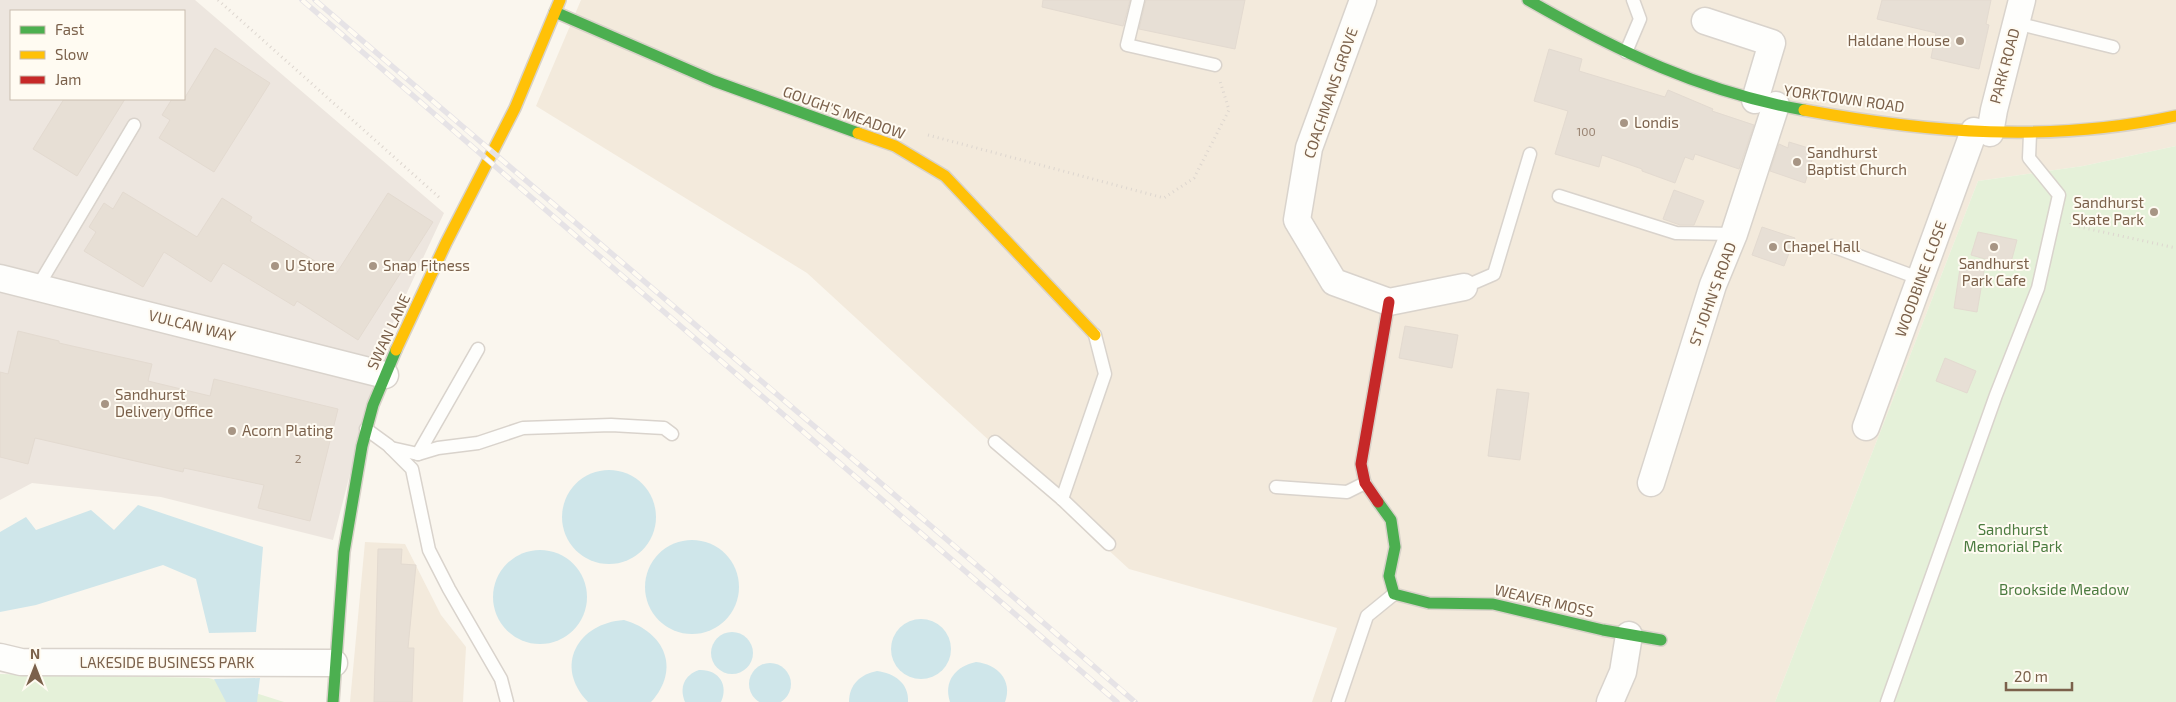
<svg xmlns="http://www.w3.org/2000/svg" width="2176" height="702" font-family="'Exo 2',sans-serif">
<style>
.residential{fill:#f3eadc}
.industrial{fill:#ede6df;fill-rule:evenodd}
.green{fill:#e5f1d9}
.water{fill:#cfe6ea}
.building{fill:#e7dfd5;stroke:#e3dad0}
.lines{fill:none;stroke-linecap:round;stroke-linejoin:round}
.lane-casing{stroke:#d9d3cc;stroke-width:15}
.street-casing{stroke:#d9d3cc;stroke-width:29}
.fast-casing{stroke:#d8d2c9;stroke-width:14}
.slow-casing{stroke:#d8d2c9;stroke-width:14}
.jam-casing{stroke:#d8d2c9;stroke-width:14}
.path{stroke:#ddd6cf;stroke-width:3;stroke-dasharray:1 4;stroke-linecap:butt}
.lane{stroke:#fefefc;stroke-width:12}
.street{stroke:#fefefc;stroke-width:26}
.fast{stroke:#4caf50;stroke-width:11}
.slow{stroke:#ffc107;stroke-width:11}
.jam{stroke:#c62828;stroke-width:11}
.rail-casing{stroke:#e6e3e6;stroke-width:5.5}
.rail{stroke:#fffbf2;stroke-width:4;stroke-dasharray:11;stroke-linecap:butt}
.poi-dot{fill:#a79584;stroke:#fffbf2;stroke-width:2}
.labels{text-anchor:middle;stroke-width:4;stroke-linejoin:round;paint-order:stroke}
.number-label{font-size:12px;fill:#988270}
.poi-label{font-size:15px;fill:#7b614b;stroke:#fffbf2;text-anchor:start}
.street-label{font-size:15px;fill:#7b614b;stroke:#fffbf2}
.park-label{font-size:15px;fill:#4b7b3f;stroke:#fffbf2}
</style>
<rect width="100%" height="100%" fill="#faf6ee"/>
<!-- residential -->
<g class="residential">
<path d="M581 0H2176V146L2083 166 1978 181 1775 702H1312L1337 628 1129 569 807 273 536 106Z"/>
<path d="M365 542 405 544 441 615 466 647 463 702H350Z"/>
</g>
<!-- industrial -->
<path class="industrial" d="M0 0H195L444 213 384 342 333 540 161 497 32 483 0 500ZM11 11H184V99H11Z"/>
<!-- green -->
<g class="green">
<path d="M2176 146V702H1775L1978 181 2083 166Z"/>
<path d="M0 674 209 678 284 702H0Z"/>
</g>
<!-- water -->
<g class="water">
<circle cx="609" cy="517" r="47"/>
<path d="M138 505 263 547 256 632 209 633 196 579 163 565 36 605 0 612V532L26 517 36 530 91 510 114 530Z"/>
<circle cx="692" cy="587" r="47"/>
<circle cx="540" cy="597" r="47"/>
<circle cx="921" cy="649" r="30"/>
<path d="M624 620C665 632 681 669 651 702H588C553 666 578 623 624 620Z"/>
<circle cx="732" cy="653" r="21"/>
<path d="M976 662C997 664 1013 680 1005 702H950C943 681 956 666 976 662Z"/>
<circle cx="770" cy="684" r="21"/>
<path d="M699 670C718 669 729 684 721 702H685C679 688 684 675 699 670Z"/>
<path d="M877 671C894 673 909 683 908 702H849C849 684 861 674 877 671Z"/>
<path d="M260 678 257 702H226L214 679Z"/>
</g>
<!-- building -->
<g class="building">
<path d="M1043 0H1130L1123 26 1042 7Z"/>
<path d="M1146 0H1245L1235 49 1139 29Z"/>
<path d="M1882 0H1991L1986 24 1989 25 1979 69 1931 58 1936 33 1877 19Z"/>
<path d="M215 48 270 83 214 172 159 138 170 120 162 115 172 99H184Z"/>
<path d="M1549 49 1582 59 1579 71 1665 97 1668 90 1713 109 1712 111 1754 125 1739 169 1695 154 1693 160 1685 157 1675 183 1642 171V169L1602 155 1599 167 1555 154 1568 111 1534 101Z"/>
<path d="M64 99H125L77 176 33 149Z"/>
<path d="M1789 142 1815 150 1805 183 1770 171 1779 144 1788 148Z"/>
<path d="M1674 190 1704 201 1694 225H1680L1663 219Z"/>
<path d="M123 192 197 237 222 198 252 217 250 221 336 274 388 193 433 222 358 340 297 301 294 306 223 263 211 282 164 252 143 287 84 251 96 232 89 227 104 203 113 209Z"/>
<path d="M1762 227 1795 238 1784 266 1752 255Z"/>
<path d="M1978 232 2017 240 2010 266 1971 255Z"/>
<path d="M1961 262 1985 265 1977 312 1954 308Z"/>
<path d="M1405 326 1458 335 1452 368 1399 358Z"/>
<path d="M18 331 59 341V343L152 364 148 381 210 396 214 379 338 409 310 521 258 508 264 485 184 468 183 472 35 438 28 464 0 457V372L8 374Z"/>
<path d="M1945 358 1976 371 1967 393 1936 381Z"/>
<path d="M1497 389 1529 393 1520 460 1488 456Z"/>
<path d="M378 549H402L401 564 416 565 408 648H414L412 702H374Z"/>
</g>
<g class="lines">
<defs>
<g id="lane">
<path d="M1138 0 1127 45 1215 65"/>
<path d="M2016 23 2113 47"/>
<path d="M1626 52 1640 19 1633 0"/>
<path d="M1559 196 1676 233 1734 234"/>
<path d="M1832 246 1921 279"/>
<path d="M1464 287 1494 274 1530 154"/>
<path d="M37 288 134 125"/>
<path d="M366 429 388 445 412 469 429 550 449 589 501 679 507 702"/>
<path d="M995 442 1062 499 1109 544"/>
<path d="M391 448 418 454 438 448 478 443 523 428 611 425 664 428 672 434"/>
<path d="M418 454 478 349"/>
<path d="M1276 487 1347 492 1365 483"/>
<path d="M1062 499 1105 374 1095 335"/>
<path d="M1338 702 1367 616 1394 594"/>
<path d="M1887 702 1996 395 2038 288 2059 195 2029 158 2030 134"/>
</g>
<g id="street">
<path d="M1363 0 1309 148 1297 220 1334 282 1389 302 1464 287"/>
<path d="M1705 21 1772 43 1755 100"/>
<path d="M1990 133 1994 110 2022 0"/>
<path d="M0 278 385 375"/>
<path d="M1866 427 1974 131"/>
<path d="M1651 483 1713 285 1734 234 1776 105"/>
<path d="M0 657 21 662 334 663"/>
<path d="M1610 702 1623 672 1629 635"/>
</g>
<g id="fast">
<path d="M1528 0C1617 51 1702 92 1804 110"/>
<path d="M555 12 714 81 858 133"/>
<path d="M1378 502 1391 520 1395 547 1389 576 1394 594 1429 603 1493 604 1603 630 1661 640"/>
<path d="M333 702 344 552 362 446 373 405 396 350"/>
</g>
<g id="slow">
<path d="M1804 110C1930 133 2050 143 2176 116"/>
<path d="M858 133 895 146 945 176 1095 335"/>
<path d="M396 350 446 243 515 108 560 0"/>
</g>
<path id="jam" d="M1378 502 1365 483 1361 464 1389 302"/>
</defs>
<!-- lane casing -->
<use href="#lane" class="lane-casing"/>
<!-- street casing -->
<use href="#street" class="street-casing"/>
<!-- fast casing -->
<use href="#fast" class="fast-casing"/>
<!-- slow casing -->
<use href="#slow" class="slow-casing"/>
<!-- jam casing -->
<use href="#jam" class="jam-casing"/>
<!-- path -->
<g class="path">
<path d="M218 0 441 199"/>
<path d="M928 135 1164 198 1194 178 1229 110 1220 81"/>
<path d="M2071 223V225L2176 248"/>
</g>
<!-- lane -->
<use href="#lane" class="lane"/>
<!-- street -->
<use href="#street" class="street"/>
<!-- fast -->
<use href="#fast" class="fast"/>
<!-- slow -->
<use href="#slow" class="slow"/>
<!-- jam -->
<use href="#jam" class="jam"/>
<defs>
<g id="rail">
<path d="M302 0 1117 702"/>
<path d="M315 0C588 235 864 466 1135 702"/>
</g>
</defs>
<!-- rail casing -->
<use href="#rail" class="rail-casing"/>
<!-- rail -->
<use href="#rail" class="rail"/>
</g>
<!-- markers -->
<g class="poi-dot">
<circle cx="1960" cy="41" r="5"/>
<circle cx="1624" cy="123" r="5"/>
<circle cx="1797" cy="162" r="5"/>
<circle cx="2154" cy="212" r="5"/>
<circle cx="1773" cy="247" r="5"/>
<circle cx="1994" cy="247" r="5"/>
<circle cx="275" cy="266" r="5"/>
<circle cx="373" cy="266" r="5"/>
<circle cx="105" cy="404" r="5"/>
<circle cx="232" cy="431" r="5"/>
</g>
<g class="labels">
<!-- number labels -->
<g class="number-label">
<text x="1586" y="136">100</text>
<text x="298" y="463">2</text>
</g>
<!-- poi labels -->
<g class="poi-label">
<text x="1950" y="46" text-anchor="end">Haldane House</text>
<text x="1634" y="128">Londis</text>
<text x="1807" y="158">Sandhurst<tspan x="1807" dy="17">Baptist Church</tspan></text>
<text x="2144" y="208" text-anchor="end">Sandhurst<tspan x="2144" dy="17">Skate Park</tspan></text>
<text x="1783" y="252">Chapel Hall</text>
<text x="1994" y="269" text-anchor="middle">Sandhurst<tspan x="1994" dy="17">Park Cafe</tspan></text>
<text x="285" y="271">U Store</text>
<text x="383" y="271">Snap Fitness</text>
<text x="115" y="400">Sandhurst<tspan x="115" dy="17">Delivery Office</tspan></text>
<text x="242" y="436">Acorn Plating</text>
</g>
<!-- street labels -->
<g class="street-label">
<text transform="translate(2005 66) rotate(-75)" y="5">PARK ROAD</text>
<text transform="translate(1331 93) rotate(-71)" y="5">COACHMANS GROVE</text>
<text transform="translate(1844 99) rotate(8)" y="5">YORKTOWN ROAD</text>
<text transform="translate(844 113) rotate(20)" y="5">GOUGH'S MEADOW</text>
<text transform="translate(1921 279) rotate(-70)" y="5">WOODBINE CLOSE</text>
<text transform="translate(1713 294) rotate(-70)" y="5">ST JOHN'S ROAD</text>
<text transform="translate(192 326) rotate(14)" y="5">VULCAN WAY</text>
<text transform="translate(389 332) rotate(-65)" y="5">SWAN LANE</text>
<text transform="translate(1544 601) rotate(13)" y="5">WEAVER MOSS</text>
<text x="167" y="668">LAKESIDE BUSINESS PARK</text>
</g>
<!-- park labels -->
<g class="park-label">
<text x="2013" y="535">Sandhurst<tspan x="2013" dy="17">Memorial Park</tspan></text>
<text x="2064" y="595">Brookside Meadow</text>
</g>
</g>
<!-- legend -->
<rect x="10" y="10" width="175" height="90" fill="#fffbf2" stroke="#cabdaf"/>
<rect x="20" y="26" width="25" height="8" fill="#4caf50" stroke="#cabdaf"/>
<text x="55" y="35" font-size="15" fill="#7b614b">Fast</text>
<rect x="20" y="51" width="25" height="8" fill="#ffc107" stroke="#cabdaf"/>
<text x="55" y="60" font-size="15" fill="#7b614b">Slow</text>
<rect x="20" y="76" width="25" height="8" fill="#c62828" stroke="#cabdaf"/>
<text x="55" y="85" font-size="15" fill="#7b614b">Jam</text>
<!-- north arrow -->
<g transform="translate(35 667)" stroke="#fffbf2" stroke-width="4" paint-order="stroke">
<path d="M0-4L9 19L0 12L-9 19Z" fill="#7b614b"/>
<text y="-8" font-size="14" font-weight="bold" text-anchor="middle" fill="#7b614b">N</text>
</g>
<!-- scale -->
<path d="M2006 682v8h66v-8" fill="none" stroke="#7b614b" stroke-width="2.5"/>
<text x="2014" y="682" font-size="15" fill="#7b614b" stroke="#fffbf2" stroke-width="4" paint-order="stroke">20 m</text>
</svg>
